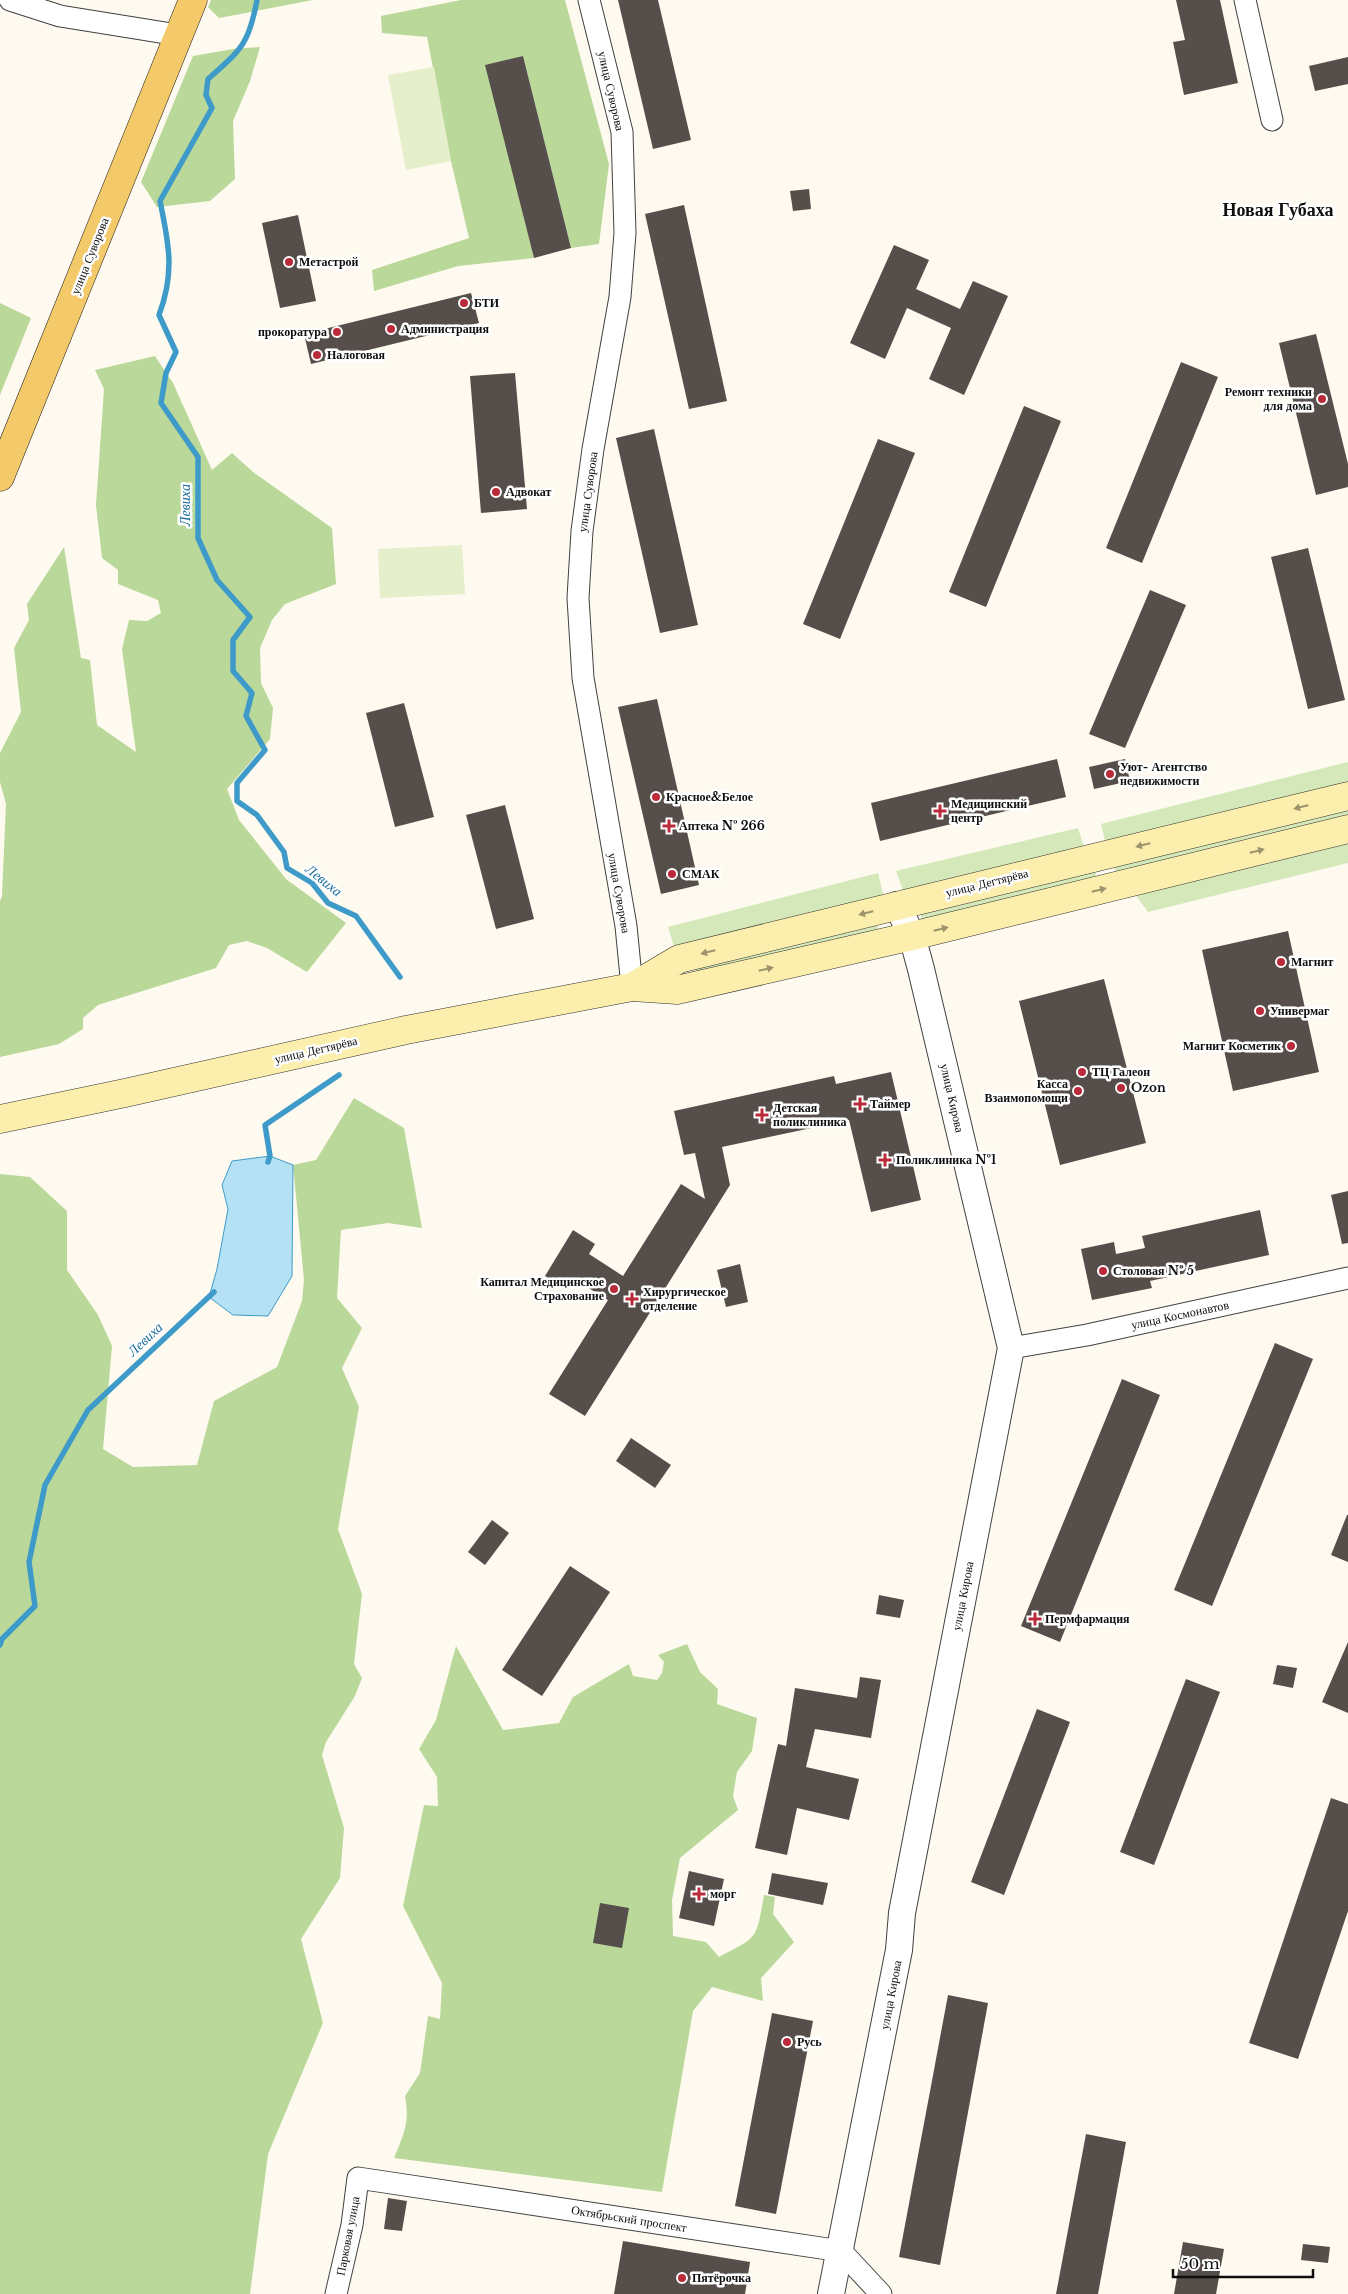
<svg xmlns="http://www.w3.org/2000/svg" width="1348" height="2294" font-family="'Libre Baskerville',serif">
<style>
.green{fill:#d5e8b9}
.forest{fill:#bad899}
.pitch{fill:#e5efcb}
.water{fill:#b5e1f4;stroke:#3e9bc9}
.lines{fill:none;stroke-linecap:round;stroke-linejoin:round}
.stream{stroke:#3e9bc9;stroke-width:5.5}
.building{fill:#564e4a}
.minor-casing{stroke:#414141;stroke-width:23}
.tertiary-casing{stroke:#414141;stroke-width:28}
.secondary-casing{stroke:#303030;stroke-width:29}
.primary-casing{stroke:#1f1f1f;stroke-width:29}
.minor{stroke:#fff;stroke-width:21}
.tertiary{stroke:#fff;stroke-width:26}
.secondary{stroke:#fceeac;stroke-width:28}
.primary{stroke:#f4c969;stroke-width:28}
.oneway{fill:#9d946d}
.poi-dot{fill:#ba2a3a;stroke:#fff;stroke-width:2}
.labels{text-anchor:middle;stroke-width:5;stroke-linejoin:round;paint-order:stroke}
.street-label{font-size:12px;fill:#0e0e0e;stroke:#fff}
.poi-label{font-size:12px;font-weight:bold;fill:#0e0e0e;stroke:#fff;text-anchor:start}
.water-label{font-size:14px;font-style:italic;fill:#1b6c9c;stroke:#fff}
.district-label{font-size:18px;font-weight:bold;fill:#0e0e0e;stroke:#fff}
</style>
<rect width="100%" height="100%" fill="#fefaef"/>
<!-- green -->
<g class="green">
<path d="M1348 762V786L1106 845 1101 824Z"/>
<path d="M1348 806V816L1116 874 1114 864Z"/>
<path d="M1078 828 1085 850 904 893 896 871Z"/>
<path d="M1348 840V863L1148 912 1134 893Z"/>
<path d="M1094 868 1097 878 922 921 920 911Z"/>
<path d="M878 873 884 898 675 950 668 927Z"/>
<path d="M876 922 879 932 698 976 695 966Z"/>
</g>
<!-- forest -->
<g class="forest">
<path d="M211 0H313L219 18 208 7Z"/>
<path d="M461 0H565L609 164 599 244 571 248 523 56 486 65 534 258 458 266 374 291 372 270 469 238 451 161 427 37 382 33 381 16Z"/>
<path d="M260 47 250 81 233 121 235 179 210 201 157 207 141 182 193 56 233 49Z"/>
<path d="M0 303 31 318 0 395Z"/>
<path d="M155 356 173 383 212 470 232 453 253 472 332 528 336 584 285 604 272 620 260 648 261 683 273 708 270 739 227 789 239 820 286 879 346 923 307 972 267 948 247 941 229 945 216 968 98 1005 83 1018V1029L59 1044 0 1057V901L2 896 6 804 0 782V753L21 712 14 648 29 620 27 604 64 547 81 658 90 660 97 725 136 752 122 649 129 620 147 621 161 613 158 600 118 584V570L102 558 96 505 104 389 95 370Z"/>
<path d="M354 1098 404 1128 422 1228 388 1223 341 1230 337 1298 362 1328 342 1368 359 1407 338 1529 362 1594 354 1664 362 1678 355 1696 326 1742 322 1755 344 1828 340 1878 301 1939 323 2023 268 2154 250 2294H0V1174L30 1177 67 1211V1270L98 1315 112 1346 103 1449 133 1467 197 1465 214 1401 277 1367 302 1301 304 1280 293 1165 316 1160Z"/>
<path d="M687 1644 700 1672 718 1689 717 1704 757 1718 752 1751 737 1772 733 1796 738 1810 680 1858 672 1900 673 1936 706 1942 719 1957C759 1936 756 1940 764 1895L775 1897 773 1914 794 1942 761 1978 763 2001 712 1987 693 2011 662 2192 394 2158C404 2134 410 2122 405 2096L420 2073 428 2016 440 2019 442 1983 403 1906 424 1805 438 1806 437 1777 419 1749 436 1720 456 1646 503 1730 559 1723 573 1697 629 1664 633 1676 657 1680 662 1673 664 1662 658 1655Z"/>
</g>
<!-- pitch -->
<g class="pitch">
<path d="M434 67 451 161 406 170 388 75Z"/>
<path d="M462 545 465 594 380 598 378 549Z"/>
</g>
<!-- water -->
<path class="water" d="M270 1156 293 1165 292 1276 268 1316 233 1315 209 1297 217 1269 228 1209 222 1185 232 1161Z"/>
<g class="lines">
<!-- stream -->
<g class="stream">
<path d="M257 0C249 44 241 50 208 79L206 95 212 108 160 201C169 244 175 273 159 315L176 352 166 373 161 403 198 457V538L217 580 250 617 233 640V671L252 693 246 716 265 750 237 783V801L257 815 284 852 287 868 312 883 328 903 356 916 400 977"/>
<path d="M268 1162 270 1156 265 1125 339 1075"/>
<path d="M0 1645 2 1639 35 1606 29 1562 45 1485 88 1410 214 1292"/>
</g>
</g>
<!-- building -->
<g class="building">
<path d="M618 0H658L691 140 653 149Z"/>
<path d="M1176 0H1220L1238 83 1184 95 1173 42 1185 40Z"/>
<path d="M523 56 571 248 534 258 485 65Z"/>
<path d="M1348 57V84L1315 91 1309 66Z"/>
<path d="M809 189 811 209 793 211 790 191Z"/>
<path d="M684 205 727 401 689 409 645 214Z"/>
<path d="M298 215 316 301 280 308 262 223Z"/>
<path d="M894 245 929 260 916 289 960 309 973 281 1008 296 964 395 929 379 951 328 907 308 885 359 850 343Z"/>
<path d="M471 293 479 323 311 364 304 334Z"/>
<path d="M1316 334 1348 464V487L1316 495 1279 343Z"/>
<path d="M1181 362 1218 377 1142 563 1106 548Z"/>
<path d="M515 373 527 509 481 513 470 376Z"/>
<path d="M1024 406 1061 421 986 607 949 592Z"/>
<path d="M654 429 698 625 660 633 616 438Z"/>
<path d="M878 439 915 453 840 639 803 624Z"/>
<path d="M1308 548 1345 700 1308 709 1271 557Z"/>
<path d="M1150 590 1186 605 1125 748 1089 734Z"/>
<path d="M657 699 699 885 661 894 618 707Z"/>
<path d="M404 703 434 817 395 827 366 713Z"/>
<path d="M1057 759 1066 797 880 841 871 803Z"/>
<path d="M1125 759 1130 781 1094 789 1089 767Z"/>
<path d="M505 805 534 919 496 929 466 815Z"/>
<path d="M1288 931 1319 1072 1233 1091 1202 950Z"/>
<path d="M1104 979 1146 1143 1060 1165 1019 1001Z"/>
<path d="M891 1072 921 1200 871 1212 849 1120 722 1147 730 1185 585 1416 549 1394 608 1300 574 1279 567 1290 545 1276 573 1230 595 1244 589 1254 623 1276 681 1184 705 1199 695 1153 684 1155 674 1111 834 1076 836 1084Z"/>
<path d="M1348 1191V1243L1342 1244 1331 1195Z"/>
<path d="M1260 1210 1269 1255 1150 1281 1152 1288 1092 1300 1081 1249 1114 1242 1116 1254 1145 1248 1142 1236Z"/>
<path d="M740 1264 748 1302 726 1307 717 1270Z"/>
<path d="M1275 1343 1313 1359 1212 1606 1174 1590Z"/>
<path d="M1122 1379 1160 1395 1060 1642 1021 1626Z"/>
<path d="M631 1438 671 1465 655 1488 616 1461Z"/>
<path d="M1347 1515H1348V1562L1331 1555Z"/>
<path d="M492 1520 509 1533 485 1565 468 1552Z"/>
<path d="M570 1566 610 1592 542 1696 502 1670Z"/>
<path d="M879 1595 904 1600 900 1618 876 1614Z"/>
<path d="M1348 1642V1713L1322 1702Z"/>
<path d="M1277 1665 1297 1668 1293 1688 1273 1684Z"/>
<path d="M860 1677 881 1680 871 1738 815 1729 806 1767 859 1779 849 1820 797 1808 787 1855 755 1848 778 1744 786 1746 795 1688 857 1698Z"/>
<path d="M1186 1679 1220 1692 1154 1865 1120 1852Z"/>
<path d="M1037 1709 1070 1722 1004 1895 971 1882Z"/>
<path d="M1331 1798 1348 1804V1911L1298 2059 1249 2043Z"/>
<path d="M689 1871 724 1879 714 1926 679 1918Z"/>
<path d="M772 1873 828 1883 823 1905 768 1894Z"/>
<path d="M600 1903 629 1908 622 1948 593 1943Z"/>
<path d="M948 1995 988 2003 940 2265 899 2257Z"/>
<path d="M772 2013 813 2021 776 2214 735 2206Z"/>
<path d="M1086 2134 1126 2142 1098 2294H1056Z"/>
<path d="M388 2198 407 2201 402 2231 384 2229Z"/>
<path d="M623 2241 750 2262 745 2294H614Z"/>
<path d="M1183 2242 1224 2249 1216 2294H1174Z"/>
<path d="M1303 2244 1330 2247 1328 2263 1301 2260Z"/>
</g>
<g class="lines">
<defs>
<g id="minor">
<path d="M10 0 60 16 178 35"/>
<path d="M589 0 622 132 625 233 620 297 593 449 582 531 578 598 583 678 626 926 632 987"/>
<path d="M1245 0 1272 120"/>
<path d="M1011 1348 1087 1335 1348 1278"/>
<path d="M336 2294 352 2225 358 2178 841 2251 881 2294"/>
</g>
<path id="tertiary" d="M831 2294 899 1950 902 1913 1011 1348 921 969 912 936 897 905"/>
<g id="secondary">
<path d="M632 987 679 959 1348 796"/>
<path d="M0 1119 125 1093 406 1030 632 987 677 990 912 936 1348 829"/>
</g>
<path id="primary" d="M0 477 193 0"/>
</defs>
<!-- minor casing -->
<use href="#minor" class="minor-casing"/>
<!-- tertiary casing -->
<use href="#tertiary" class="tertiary-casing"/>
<!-- secondary casing -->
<use href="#secondary" class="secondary-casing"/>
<!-- primary casing -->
<use href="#primary" class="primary-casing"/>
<!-- minor -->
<use href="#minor" class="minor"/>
<!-- tertiary -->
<use href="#tertiary" class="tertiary"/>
<!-- secondary -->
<use href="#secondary" class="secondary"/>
<!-- primary -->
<use href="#primary" class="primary"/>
</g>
<!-- one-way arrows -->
<defs><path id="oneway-solid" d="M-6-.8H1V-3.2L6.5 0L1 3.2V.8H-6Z" transform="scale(1.25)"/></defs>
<g class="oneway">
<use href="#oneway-solid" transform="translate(1301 807) rotate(166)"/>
<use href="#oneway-solid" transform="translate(1143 845) rotate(166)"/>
<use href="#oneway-solid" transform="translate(1257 851) rotate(-14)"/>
<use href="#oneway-solid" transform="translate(1099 890) rotate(-14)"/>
<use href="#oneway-solid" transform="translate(866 913) rotate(166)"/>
<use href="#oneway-solid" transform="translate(941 929) rotate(-14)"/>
<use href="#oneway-solid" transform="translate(708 952) rotate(166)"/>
<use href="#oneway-solid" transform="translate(766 969) rotate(-13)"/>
</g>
<!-- markers -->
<g class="poi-dot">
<circle cx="289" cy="262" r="5"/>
<circle cx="464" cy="303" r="5"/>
<circle cx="391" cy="329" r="5"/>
<circle cx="337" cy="332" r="5"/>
<circle cx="317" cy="355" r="5"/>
<circle cx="1322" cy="399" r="5"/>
<circle cx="496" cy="492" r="5"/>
<circle cx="1110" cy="774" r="5"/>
<circle cx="656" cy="797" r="5"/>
<path d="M937.5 803.5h5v5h5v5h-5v5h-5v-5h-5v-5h5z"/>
<path d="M666.5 818.5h5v5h5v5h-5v5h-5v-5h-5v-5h5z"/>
<circle cx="672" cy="874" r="5"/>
<circle cx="1281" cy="962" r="5"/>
<circle cx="1260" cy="1011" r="5"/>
<circle cx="1291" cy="1046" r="5"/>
<circle cx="1082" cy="1072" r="5"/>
<circle cx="1121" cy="1088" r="5"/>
<circle cx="1078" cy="1091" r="5"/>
<path d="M857.5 1096.5h5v5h5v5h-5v5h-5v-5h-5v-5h5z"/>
<path d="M759.5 1107.5h5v5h5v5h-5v5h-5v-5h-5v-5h5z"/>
<path d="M882.5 1152.5h5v5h5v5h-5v5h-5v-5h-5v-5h5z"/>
<circle cx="1103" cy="1271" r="5"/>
<circle cx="614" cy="1289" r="5"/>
<path d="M629.5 1291.5h5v5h5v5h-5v5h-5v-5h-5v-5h5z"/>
<path d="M1032.5 1611.5h5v5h5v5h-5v5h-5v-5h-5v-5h5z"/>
<path d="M696.5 1886.5h5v5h5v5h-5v5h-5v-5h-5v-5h5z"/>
<circle cx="787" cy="2042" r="5"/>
<circle cx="682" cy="2278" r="5"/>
</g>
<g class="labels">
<!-- street labels -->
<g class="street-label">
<text transform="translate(611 91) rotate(77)" y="4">улица Суворова</text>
<text transform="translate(90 256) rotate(-68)" y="4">улица Суворова</text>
<text transform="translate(588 492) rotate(-82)" y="4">улица Суворова</text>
<text transform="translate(987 883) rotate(-14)" y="4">улица Дегтярёва</text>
<text transform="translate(619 893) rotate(80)" y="4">улица Суворова</text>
<text transform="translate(316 1050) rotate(-13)" y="4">улица Дегтярёва</text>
<text transform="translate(952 1098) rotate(77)" y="4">улица Кирова</text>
<text transform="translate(1180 1315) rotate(-12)" y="4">улица Космонавтов</text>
<text transform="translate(963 1596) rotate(-79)" y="4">улица Кирова</text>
<text transform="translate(891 1995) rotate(-79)" y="4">улица Кирова</text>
<text transform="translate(629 2219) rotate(9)" y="4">Октябрьский проспект</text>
<text transform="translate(348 2236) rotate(-79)" y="4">Парковая улица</text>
</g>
<!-- poi labels -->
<g class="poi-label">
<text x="299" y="266">Метастрой</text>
<text x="474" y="307">БТИ</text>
<text x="401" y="333">Администрация</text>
<text x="327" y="336" text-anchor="end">прокоратура</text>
<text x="327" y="359">Налоговая</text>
<text x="1312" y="396" text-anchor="end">Ремонт техники<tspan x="1312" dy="14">для дома</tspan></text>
<text x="506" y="496">Адвокат</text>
<text x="1120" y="771">Уют- Агентство<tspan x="1120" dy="14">недвижимости</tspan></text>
<text x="666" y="801">Красное&amp;Белое</text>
<text x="951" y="808">Медицинский<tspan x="951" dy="14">центр</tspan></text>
<text x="679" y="830">Аптека № 266</text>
<text x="682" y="878">СМАК</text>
<text x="1291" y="966">Магнит</text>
<text x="1270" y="1015">Универмаг</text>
<text x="1281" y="1050" text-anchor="end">Магнит Косметик</text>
<text x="1092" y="1076">ТЦ Галеон</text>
<text x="1068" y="1088" text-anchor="end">Касса<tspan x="1068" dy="14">Взаимопомощи</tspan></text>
<text x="1131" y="1092">Ozon</text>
<text x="870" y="1108">Таймер</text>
<text x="773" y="1112">Детская<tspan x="773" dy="14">поликлиника</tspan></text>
<text x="896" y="1164">Поликлиника №1</text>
<text x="1113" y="1275">Столовая № 5</text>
<text x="604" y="1286" text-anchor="end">Капитал Медицинское<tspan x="604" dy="14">Страхование</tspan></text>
<text x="643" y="1296">Хирургическое<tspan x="643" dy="14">отделение</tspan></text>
<text x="1045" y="1623">Пермфармация</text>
<text x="710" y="1898">морг</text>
<text x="797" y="2046">Русь</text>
<text x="692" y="2282">Пятёрочка</text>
</g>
<!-- water labels -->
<g class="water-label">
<text transform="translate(185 505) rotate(-90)" y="5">Левиха</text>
<text transform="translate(324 880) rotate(39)" y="5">Левиха</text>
<text transform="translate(145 1339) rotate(-43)" y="5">Левиха</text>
</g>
<!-- district labels -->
<g class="district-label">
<text x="1278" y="216">Новая Губаха</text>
</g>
</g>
<!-- scale -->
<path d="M1173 2269v8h140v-8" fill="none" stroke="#0e0e0e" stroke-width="2.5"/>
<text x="1180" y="2269" font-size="15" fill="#0e0e0e" stroke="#ffffff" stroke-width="4" paint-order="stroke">50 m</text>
</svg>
